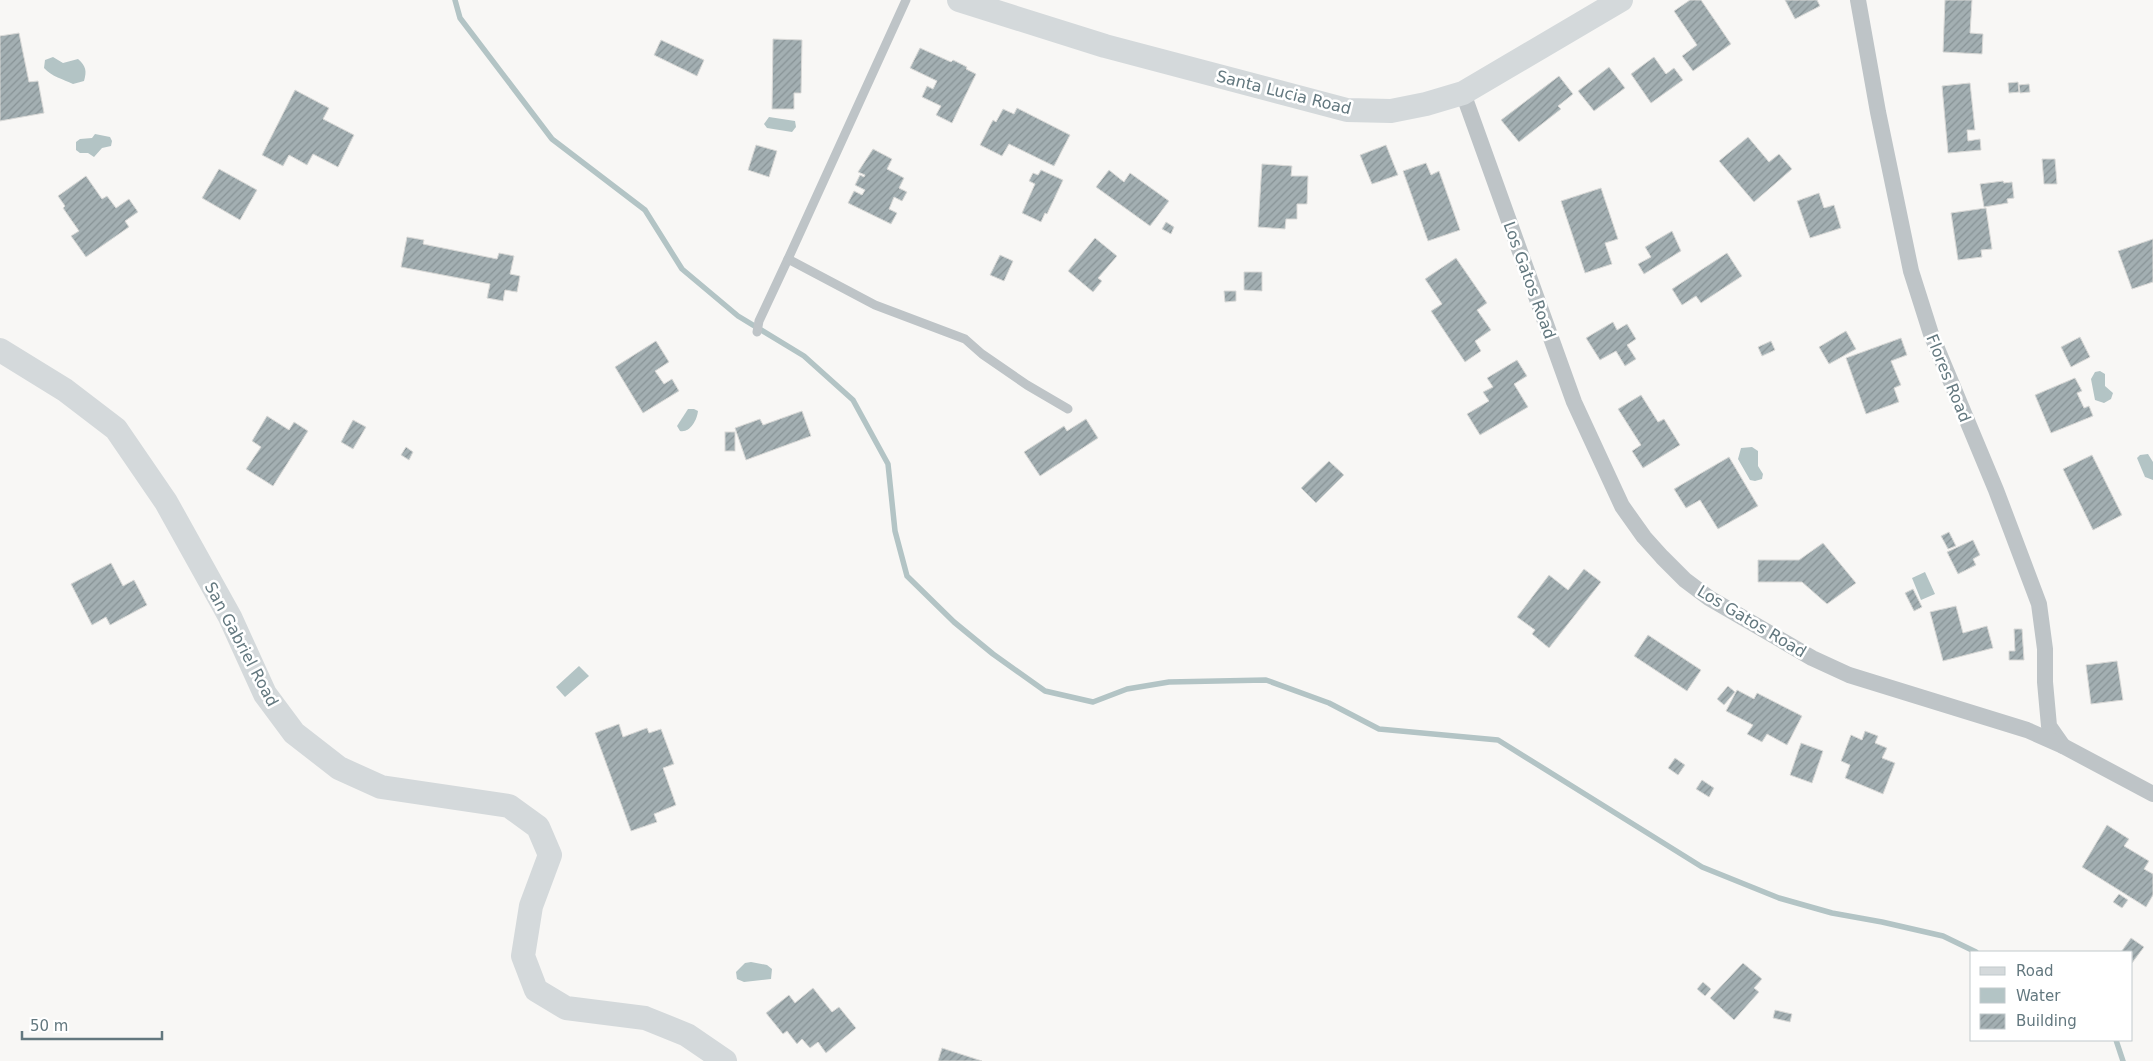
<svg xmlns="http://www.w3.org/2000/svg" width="2153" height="1061" font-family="'DejaVu Sans',sans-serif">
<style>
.water{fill:#b3c4c5}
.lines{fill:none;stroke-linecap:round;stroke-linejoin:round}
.stream{stroke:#b3c4c5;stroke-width:5.5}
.building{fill:url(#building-hatch);stroke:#d9d9d7}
.lane{stroke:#bec4c7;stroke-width:9}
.street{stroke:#bec4c7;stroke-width:16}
.secondary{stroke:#d4d9db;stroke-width:24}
.labels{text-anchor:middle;stroke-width:5;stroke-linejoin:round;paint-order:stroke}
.street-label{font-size:16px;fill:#63787f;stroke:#fff}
</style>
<defs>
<pattern id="building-hatch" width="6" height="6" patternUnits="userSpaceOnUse" patternTransform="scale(1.25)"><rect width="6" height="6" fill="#a3afb2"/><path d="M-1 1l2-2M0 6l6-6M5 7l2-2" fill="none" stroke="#889396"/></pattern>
</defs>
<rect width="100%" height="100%" fill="#f8f7f5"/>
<!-- water -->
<g class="water">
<path d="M53 57 63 63 78 59C86 66 87 71 84 81L73 84C63 79 52 77 44 68L45 60Z"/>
<path d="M769 117 795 121 796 127 792 132 767 128 764 124Z"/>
<path d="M95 134 110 137 112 141 111 146 102 148 94 157 88 153H80L76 150V142L80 139 92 138Z"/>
<path d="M2100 371 2105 374V386L2113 393 2111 399 2104 403 2095 400 2091 379 2095 372Z"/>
<path d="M688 409H694L698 411C697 420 690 433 680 431L677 426Z"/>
<path d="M1752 447 1758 451V466L1763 474 1762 479 1755 481 1750 480 1738 459 1741 448Z"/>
<path d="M2148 454 2153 462V480L2145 477 2137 458 2140 455Z"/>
<path d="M1925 572 1935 594 1921 600 1912 578Z"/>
<path d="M579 666 589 676 565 697 556 687Z"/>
<path d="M751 962 767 965 772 969 771 979 744 982 737 979 736 972 745 963Z"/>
</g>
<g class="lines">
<!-- stream -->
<g class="stream">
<path d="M455 0 460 18 552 139 645 210 682 269 738 316 804 356 853 400 888 464 895 531 907 576 954 622 993 654 1045 691 1093 702 1127 689 1169 682 1266 680 1329 703 1379 729 1498 740 1702 867 1779 898 1832 913 1882 922 1943 936 1976 952"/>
<path d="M2116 1040 2123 1061"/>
</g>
</g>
<!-- building -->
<g class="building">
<path d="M1690 0H1701L1731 44 1693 71 1682 56 1697 45 1674 11Z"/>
<path d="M1785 0H1817L1820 6 1795 19Z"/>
<path d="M1945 0H1972L1970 33 1983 34 1982 54 1943 52Z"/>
<path d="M19 33 29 82 38 81 44 113 0 121V36Z"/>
<path d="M773 39 802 40 801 93H794V109H772Z"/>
<path d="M661 40 704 60 697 76 654 55Z"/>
<path d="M920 48 951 62 953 60 967 67 966 69 976 74 952 123 936 115 941 106 922 97 927 86 933 89 937 81 910 68Z"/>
<path d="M1654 57 1666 74 1674 68 1683 80 1651 103 1631 74Z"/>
<path d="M1609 67 1625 88 1594 111 1578 91Z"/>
<path d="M1559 76 1573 94 1558 106 1561 109 1519 142 1501 120Z"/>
<path d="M2018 82 2019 92 2009 93 2008 83Z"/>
<path d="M1970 83 1975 130H1967L1968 141 1980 139 1981 150 1948 153 1942 86Z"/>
<path d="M2029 84 2030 92 2020 93 2019 85Z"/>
<path d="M295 90 329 108 323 119 354 135 338 167 313 154 307 165 289 155 283 166 262 155Z"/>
<path d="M1017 108 1070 135 1054 166 1009 144 1002 156 980 145 993 120 996 122 1003 109 1014 114Z"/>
<path d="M1748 137 1769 162 1779 154 1792 169 1754 202 1719 161Z"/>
<path d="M756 145 777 151 769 177 748 170Z"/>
<path d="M1386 145 1398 175 1372 184 1360 155Z"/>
<path d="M873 149 892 159 887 169 904 178 899 188 907 192 902 201 894 197 889 209 897 213 891 224 848 203 854 191 862 195 865 190 855 185 860 175 864 177 865 175 858 172Z"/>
<path d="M2042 159H2055L2057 184H2044Z"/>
<path d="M1426 163 1431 175 1439 171 1460 230 1428 241 1403 171Z"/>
<path d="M1262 164 1292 166 1291 176H1308L1307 204H1297V219H1286L1285 229 1258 227Z"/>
<path d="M219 169 257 190 240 220 202 198Z"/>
<path d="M1041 170 1063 180 1047 214 1045 213 1041 222 1022 213 1035 184 1029 181 1033 173 1038 175Z"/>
<path d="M1109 170 1124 182 1130 173 1169 201 1150 226 1096 187Z"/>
<path d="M86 176 102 199 107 196 116 208 129 199 138 212 125 221 129 227 86 257 71 236 79 231 63 208 65 206 58 196Z"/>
<path d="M2003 181 2004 183 2012 182 2014 198 2007 199 2008 203 1984 207 1980 184Z"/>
<path d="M1601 188 1618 239 1605 243 1612 264 1585 273 1561 201Z"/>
<path d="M1819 193 1824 208 1834 205 1841 228 1810 238 1797 201Z"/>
<path d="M1986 208 1992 249 1981 250 1982 257 1958 260 1951 213Z"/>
<path d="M1166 222 1174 227 1171 234 1162 229Z"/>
<path d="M1672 231 1681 251 1644 274 1638 264 1651 257 1645 247Z"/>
<path d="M407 237 424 240 423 244 497 259 499 253 514 256 510 274 520 276 517 292 505 290 503 301 487 298 490 284 401 267Z"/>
<path d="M1095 238 1117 256 1098 278 1102 281 1093 292 1068 271Z"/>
<path d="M2153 239V282L2132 289 2118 251Z"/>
<path d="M1727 253 1742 276 1701 303 1696 296 1682 305 1672 289Z"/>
<path d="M1000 255 1013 261 1004 281 990 275Z"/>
<path d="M1456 258 1487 303 1477 310 1491 330 1475 341 1481 351 1465 362 1431 311 1442 304 1425 279Z"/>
<path d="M1244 272H1262V291L1244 290Z"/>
<path d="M1224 291H1236V301L1225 302Z"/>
<path d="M1613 322 1617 330 1627 324 1636 339 1627 345 1636 359 1625 366 1616 351 1600 360 1586 338Z"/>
<path d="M1846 331 1856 349 1829 364 1819 347Z"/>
<path d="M2080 337 2090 357 2071 367 2061 347Z"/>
<path d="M1901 338 1907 355 1891 361 1901 385 1894 388 1899 402 1866 414 1846 358Z"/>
<path d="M656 341 669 362 655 371 664 384 672 379 679 391 643 413 615 367Z"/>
<path d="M1771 341 1775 350 1762 356 1758 347Z"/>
<path d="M1517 360 1527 376 1514 384 1528 407 1480 435 1467 414 1489 401 1483 392 1493 387 1487 378Z"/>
<path d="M2075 378 2082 391 2077 393 2084 408 2089 406 2093 416 2051 433 2035 395Z"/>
<path d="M1641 395 1658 422 1664 419 1680 445 1643 468 1632 451 1641 445 1618 409Z"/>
<path d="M802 411 811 436 746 460 735 428 760 419 763 425Z"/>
<path d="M267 416 289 430 294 422 308 431 273 486 246 469 261 447 252 441Z"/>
<path d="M1086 419 1098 438 1040 476 1024 452 1064 426 1067 431Z"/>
<path d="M353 420 366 427 353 449 341 442Z"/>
<rect x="725" y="432" width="10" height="19"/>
<path d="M406 447 413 452 409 460 401 455Z"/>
<path d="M2092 455 2122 515 2093 530 2063 469Z"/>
<path d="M1729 457 1758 506 1718 529 1700 500 1686 508 1674 489Z"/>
<path d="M1329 461 1344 475 1316 503 1301 488Z"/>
<path d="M1949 532 1956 546 1948 549 1941 536Z"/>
<path d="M1973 540 1980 555 1973 559 1976 565 1958 574 1947 552Z"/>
<path d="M1823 543 1856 583 1827 604 1802 582H1758V560H1799Z"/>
<path d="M111 563 123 586 134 580 147 605 110 625 106 617 92 625 71 584Z"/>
<path d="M1584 569 1601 582 1549 648 1532 634 1535 630 1517 617 1549 575 1568 590Z"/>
<path d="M1913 589 1922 607 1914 611 1905 593Z"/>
<path d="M1956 606 1963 633 1987 626 1993 648 1943 661 1930 612Z"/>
<path d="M2014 629H2022L2024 660H2009V651H2015Z"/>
<path d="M1648 635 1701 670 1687 691 1634 656Z"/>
<path d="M2117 661 2123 700 2091 704 2086 665Z"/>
<path d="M1728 686 1735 692 1724 705 1717 699Z"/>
<path d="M1737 690 1754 699 1757 693 1802 716 1787 745 1767 734 1762 742 1747 734 1753 725 1726 711Z"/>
<path d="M619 724 623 737 647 728 649 733 661 729 674 764 663 768 676 805 654 814 657 822 631 831 595 733Z"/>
<path d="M1865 731 1878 736 1875 743 1887 748 1882 758 1895 763 1883 794 1845 778 1850 765 1841 761 1851 735 1862 740Z"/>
<path d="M1801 743 1823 751 1812 783 1790 775Z"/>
<path d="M1675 758 1685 765 1678 775 1668 768Z"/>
<path d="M1702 780 1714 788 1709 797 1696 789Z"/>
<path d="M2107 825 2129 839 2124 846 2149 861 2144 869 2153 874V895L2146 907 2082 867Z"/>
<path d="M2119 894 2128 900 2122 908 2113 902Z"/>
<path d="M2131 938 2144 947 2132 963V952H2121Z"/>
<path d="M1743 963 1762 979 1754 988 1759 992 1734 1020 1710 998Z"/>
<path d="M1703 982 1711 989 1705 996 1697 989Z"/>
<path d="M813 988 832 1012 839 1007 856 1028 826 1053 818 1042 810 1048 802 1039 797 1044 787 1031 783 1034 766 1013 789 995 795 1003Z"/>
<path d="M1775 1010 1792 1014 1790 1022 1773 1018Z"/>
<path d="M942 1048 982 1061H938Z"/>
</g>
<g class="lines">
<!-- lane -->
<g class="lane">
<path d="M906 0 788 259 875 305 965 339 982 354 1027 385 1068 409"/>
<path d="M757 332 759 321 788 259"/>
</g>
<!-- street -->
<g class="street">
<path d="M1858 0 1878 112 1911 271 1931 334 1996 490 2039 604 2045 649V682L2049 726 2063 746"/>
<path d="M1463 93 1574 402 1622 506 1644 537 1662 557 1685 580 1709 598 1812 658 1849 675 2027 730 2063 746 2153 794"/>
</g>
<!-- secondary -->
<g class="secondary">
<path d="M959 0 1105 46 1347 110 1391 111 1426 104 1463 93 1621 0"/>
<path d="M0 350 65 390 116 429 166 502 230 617 265 694 294 733 339 768 381 787 509 806 538 827 550 855 531 906 523 956 536 990 566 1008 645 1018 687 1035 725 1061"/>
</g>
</g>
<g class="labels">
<!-- street labels -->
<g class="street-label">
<text transform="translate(1284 92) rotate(14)" y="6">Santa Lucia Road</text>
<text transform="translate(1530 280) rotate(70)" y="6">Los Gatos Road</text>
<text transform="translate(1949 378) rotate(68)" y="6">Flores Road</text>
<text transform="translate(1752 621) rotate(31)" y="6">Los Gatos Road</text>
<text transform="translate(242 644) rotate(62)" y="6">San Gabriel Road</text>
</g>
</g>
<!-- legend -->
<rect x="1970" y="951" width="162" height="90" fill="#ffffff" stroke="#c1c9cc"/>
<rect x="1980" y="967" width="25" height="8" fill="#d4d9db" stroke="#c1c9cc"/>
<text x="2016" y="976" font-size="15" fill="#63787f">Road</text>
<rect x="1980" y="988" width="25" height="15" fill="#b3c4c5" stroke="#c1c9cc"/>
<text x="2016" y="1001" font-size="15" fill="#63787f">Water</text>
<rect x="1980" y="1014" width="25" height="15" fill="url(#building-hatch)" stroke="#c1c9cc"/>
<text x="2016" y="1026" font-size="15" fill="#63787f">Building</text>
<!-- scale -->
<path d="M22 1031v8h140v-8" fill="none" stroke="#63787f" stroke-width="2.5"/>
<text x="30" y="1031" font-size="15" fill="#63787f" stroke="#ffffff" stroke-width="4" paint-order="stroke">50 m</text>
</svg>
